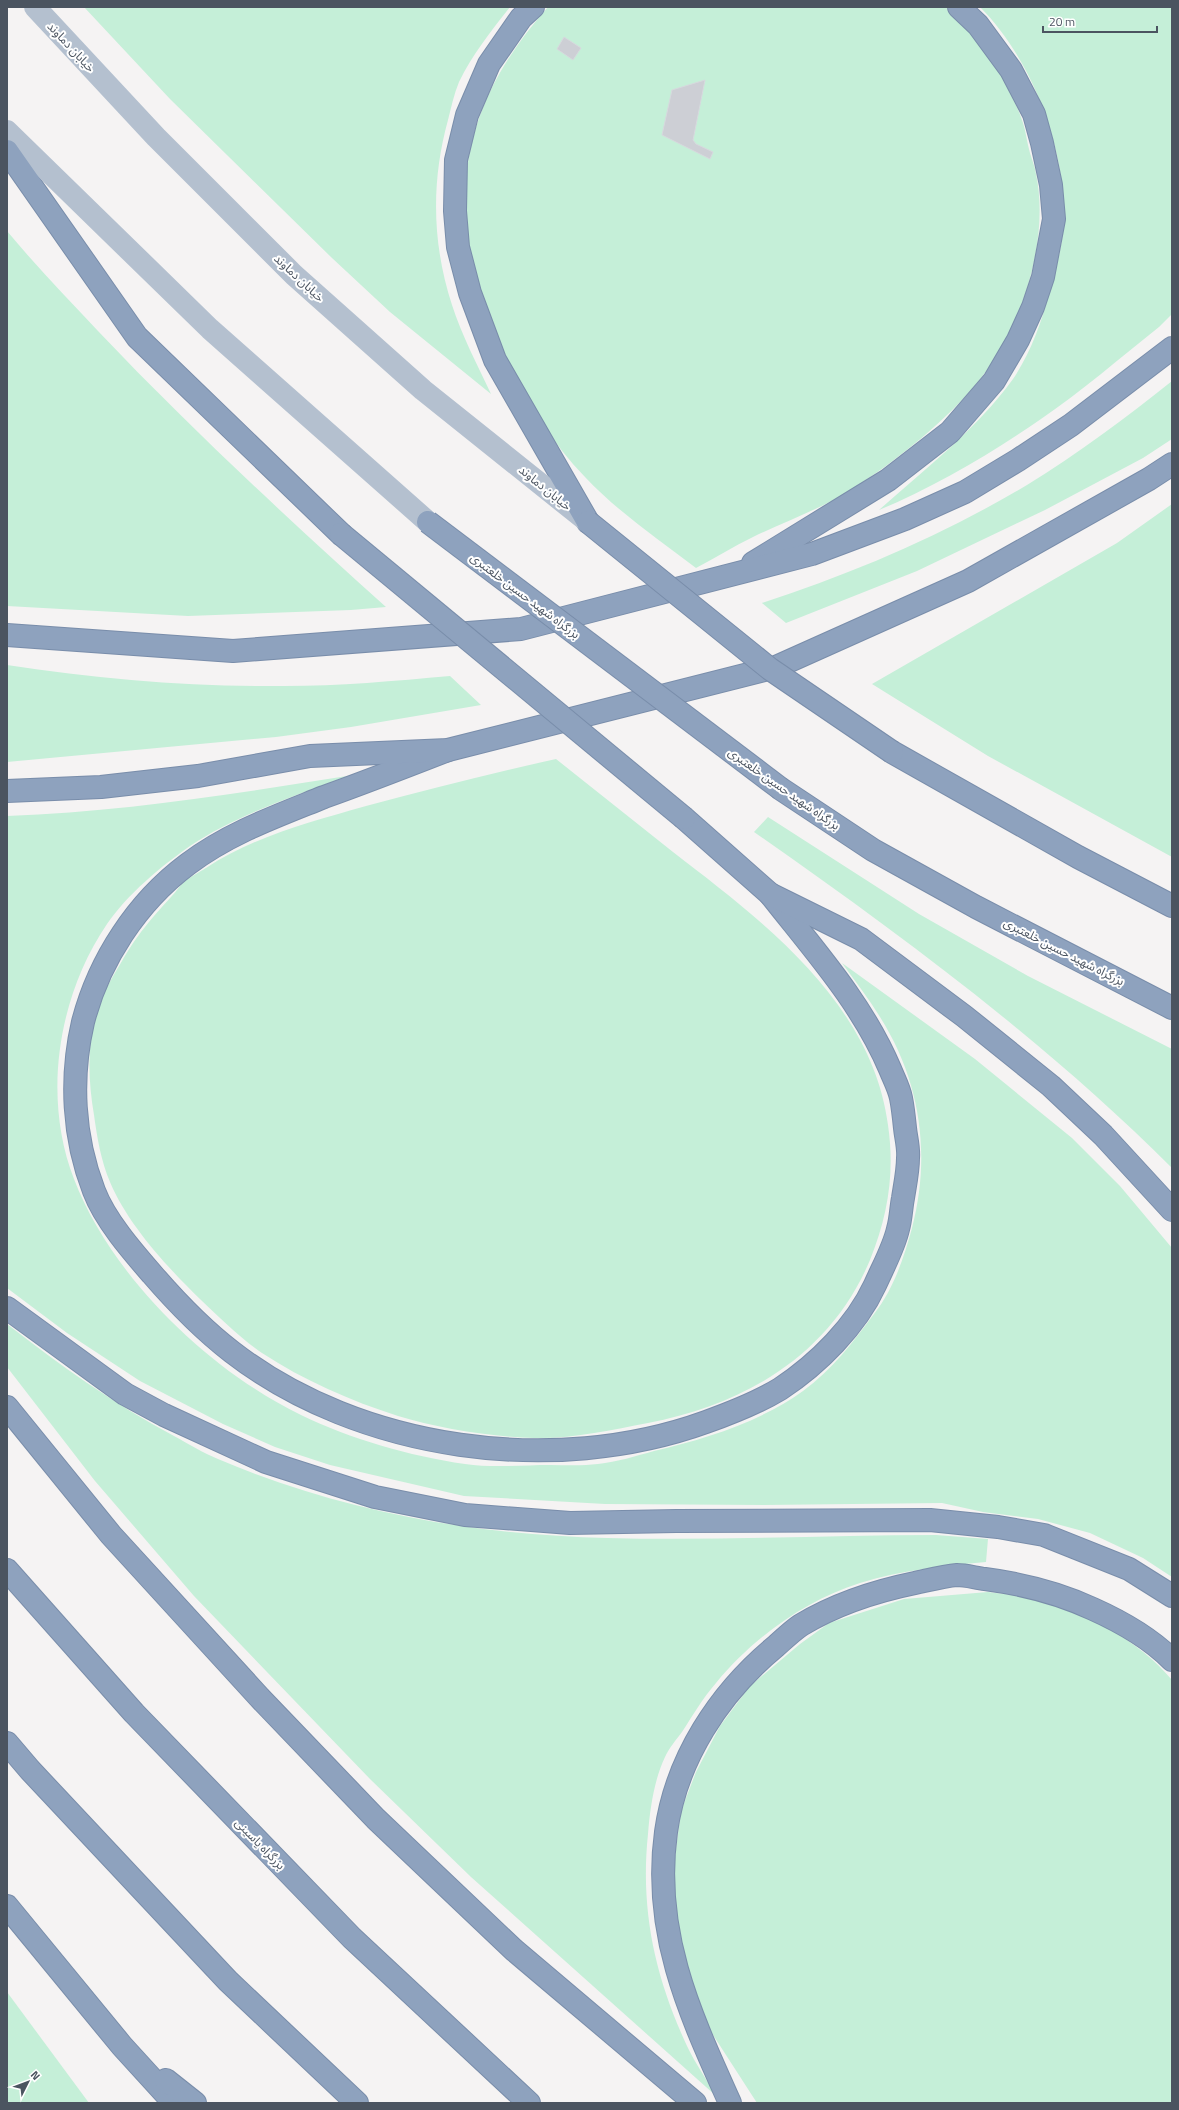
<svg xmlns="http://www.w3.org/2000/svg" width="1179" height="2110" font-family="'Titillium Web','Noto Sans Arabic',sans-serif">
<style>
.green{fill:#c5efd8}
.building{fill:#cdcfd5;stroke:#d7d9de}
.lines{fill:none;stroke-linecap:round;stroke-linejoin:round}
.highway-casing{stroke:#798daa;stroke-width:24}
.primary{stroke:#b4c0cf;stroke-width:22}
.highway{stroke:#8ea2be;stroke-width:22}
.highway-bridge-casing{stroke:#798daa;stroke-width:24;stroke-linecap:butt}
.highway-bridge{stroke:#8ea2be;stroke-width:22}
.labels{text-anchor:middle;stroke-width:4;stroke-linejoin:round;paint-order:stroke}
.street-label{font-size:12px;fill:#4b5460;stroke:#fff}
</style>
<rect width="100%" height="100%" fill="#f5f3f3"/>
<!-- green -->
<g class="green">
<path d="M84 7H510C491 31 472 55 459 82 454 94 451 108 448 120 431 181 432 244 452 305 462 336 477 364 491 394L390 312 332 258 170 99Z"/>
<path d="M548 7H946C979 38 1009 80 1023 123 1026 132 1027 143 1030 153 1032 160 1035 167 1036 174 1050 239 1022 327 981 378 950 418 895 462 852 489 821 509 786 521 753 537 734 546 715 558 696 568 658 539 618 512 585 477 549 440 521 392 500 345 444 215 453 114 548 7Z"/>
<path d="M980 7H1172V314L1159 327C1120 358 1082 391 1041 419 990 454 936 486 879 510 926 468 976 430 1013 379 1030 354 1042 322 1049 293 1056 268 1064 242 1064 216 1064 144 1031 58 980 7Z"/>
<path d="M7 231C36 266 67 298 98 331 190 428 287 518 386 607L351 610 188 616 7 606Z"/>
<path d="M1172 381V439L1143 458 1045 510 917 571 786 623 762 603C854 573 943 535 1027 485 1077 454 1126 418 1172 381Z"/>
<path d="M1172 504V857L988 756 872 684 1117 543Z"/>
<path d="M7 665C99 679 191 687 284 686 339 686 395 681 450 676L481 705 351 727 276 737 7 762Z"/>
<path d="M556 759C595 790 634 821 673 852 764 922 872 1003 888 1125 895 1173 888 1215 870 1260 830 1355 746 1404 648 1423 611 1430 572 1439 534 1438 492 1437 437 1428 398 1416 351 1401 303 1380 262 1353 240 1338 220 1318 201 1300 168 1268 128 1225 110 1182 101 1161 97 1137 94 1115 87 1073 86 1031 105 991 110 981 116 971 122 961 137 935 150 920 171 897 176 892 180 885 186 880 188 879 204 869 206 868 255 836 310 822 366 806 429 789 492 773 556 759Z"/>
<path d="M347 776C294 797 237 814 190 846 160 867 128 894 107 924 58 996 42 1097 74 1179 111 1276 208 1370 301 1415 351 1439 409 1456 465 1464 492 1468 523 1465 550 1465 566 1465 582 1466 598 1464 617 1462 636 1456 654 1451 705 1439 760 1422 803 1391 831 1371 854 1341 874 1314 893 1290 904 1258 912 1228 931 1155 921 1082 880 1017 869 999 855 981 842 963L975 1059 1072 1138 1120 1186 1172 1248V1577L1143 1558 1090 1533 1038 1519 983 1512 942 1503 764 1505 605 1504 464 1496 330 1465 275 1447 223 1424 140 1381 67 1333 7 1288V816C121 812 234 794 347 776Z"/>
<path d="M768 817 919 914 1028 976 1172 1049V1168C1045 1041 901 935 754 832Z"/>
<path d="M7 1324C61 1366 114 1404 174 1436 189 1444 203 1453 218 1459 340 1511 474 1535 607 1538 716 1541 827 1535 936 1535L988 1539 986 1562C942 1566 902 1570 860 1583 805 1600 752 1639 716 1683 703 1698 693 1715 682 1732 676 1740 669 1748 665 1757 654 1780 650 1809 648 1834 640 1910 655 1977 687 2046 695 2063 706 2078 715 2095L471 1877 370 1779 194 1596 95 1481 7 1367Z"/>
<path d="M988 1592C1003 1594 1019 1595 1034 1599 1084 1611 1139 1640 1172 1680V2103H757L706 2024 682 1960 674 1899 675 1857 681 1811 696 1772 720 1726 750 1686 800 1644 829 1623 904 1599Z"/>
<path d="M7 1992 89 2103H7Z"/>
</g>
<!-- building -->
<g class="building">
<path d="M564 37 581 48 573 60 557 49Z"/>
<path d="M705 80 693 140 696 144 713 152 710 159 662 135 672 90Z"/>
</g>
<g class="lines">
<defs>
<g id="highway">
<path d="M533 7 521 18 489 64 467 115 456 160 455 211 458 247 470 293 495 360 588 522"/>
<path d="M7 151 137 337 341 534"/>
<path d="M753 563 888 480 950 432 994 381 1018 340 1033 307 1043 277 1054 219 1051 185 1042 143 1034 114 1011 70 978 25 959 7"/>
<path d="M7 635 233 651 521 629 812 554 905 519 965 492 1018 460 1071 425 1172 348"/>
<path d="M448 750C407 766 366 782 324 797 277 816 229 833 188 864 137 902 99 960 83 1022 70 1078 73 1137 94 1191 105 1220 132 1251 152 1274 177 1303 202 1329 232 1352 360 1451 554 1477 706 1422 731 1413 757 1403 780 1389 818 1364 856 1326 875 1285 883 1267 894 1247 898 1229 901 1219 901 1208 903 1198 905 1185 908 1171 908 1158 909 1148 906 1138 905 1128 904 1118 903 1108 901 1098 899 1088 894 1079 890 1069 862 1003 814 950 770 894"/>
<path d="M892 752 1078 857 1172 906"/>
<path d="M781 789 873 850 976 907 1172 1008"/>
<path d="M7 791 101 787 198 776 310 756 448 750 776 667 968 581 1149 479 1172 464"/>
<path d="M684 818 770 894 861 939 964 1016 1051 1086 1103 1135 1172 1210"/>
<path d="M7 1308 125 1394 164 1415 266 1462 375 1497 465 1515 570 1523 676 1521 930 1520 998 1527 1044 1535 1129 1569 1172 1596"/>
<path d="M7 1407 111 1535 260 1698 376 1819 514 1950 695 2103"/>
<path d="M7 1570 134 1713 352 1938 529 2103"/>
<path d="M7 1743 30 1770 228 1981 357 2103"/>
<path d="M7 1906 122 2046 174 2103"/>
<path d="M166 2080 195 2103"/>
<path d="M730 2103C690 2014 652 1933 666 1832 676 1759 719 1693 776 1646 784 1639 792 1631 801 1625 836 1604 876 1591 915 1583 929 1580 944 1576 957 1575 966 1575 976 1578 985 1579 1023 1584 1059 1593 1093 1609 1122 1622 1150 1638 1172 1660"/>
</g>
</defs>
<!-- highway casing -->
<use href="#highway" class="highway-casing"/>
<!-- primary -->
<g class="primary">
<path d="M35 7 156 137 294 275 423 390 588 522"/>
<path d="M7 131 210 329 428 522"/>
</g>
<!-- highway -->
<use href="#highway" class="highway"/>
<defs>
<g id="highway-bridge">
<path d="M428 522 781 789"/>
<path d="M588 522 770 669 892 752"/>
<path d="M341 534 684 818"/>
</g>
</defs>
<!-- highway-bridge casing -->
<use href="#highway-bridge" class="highway-bridge-casing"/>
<!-- highway-bridge -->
<use href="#highway-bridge" class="highway-bridge"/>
</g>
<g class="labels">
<!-- street labels -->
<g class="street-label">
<text transform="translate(71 47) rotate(47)" y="4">خیابان دماوند</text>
<text transform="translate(299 278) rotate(43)" y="4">خیابان دماوند</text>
<text transform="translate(545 488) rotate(39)" y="4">خیابان دماوند</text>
<text transform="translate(525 596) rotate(37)" y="4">بزرگراه شهید حسین خلعتبری</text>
<text transform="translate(784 789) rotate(35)" y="4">بزرگراه شهید حسین خلعتبری</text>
<text transform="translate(1064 952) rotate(27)" y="4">بزرگراه شهید حسین خلعتبری</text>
<text transform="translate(260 1844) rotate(46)" y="4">بزرگراه یاسینی</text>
</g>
</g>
<!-- border -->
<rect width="1179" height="2110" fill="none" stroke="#4b5460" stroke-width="16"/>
<!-- north arrow -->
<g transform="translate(28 2082) rotate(48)" stroke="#ffffff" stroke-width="3" paint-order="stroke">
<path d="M0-3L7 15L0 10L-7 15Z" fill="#4b5460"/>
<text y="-6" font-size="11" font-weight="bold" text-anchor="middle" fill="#4b5460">N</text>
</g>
<!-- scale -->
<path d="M1043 26v6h114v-6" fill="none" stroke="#4b5460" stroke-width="2"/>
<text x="1049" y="26" font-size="12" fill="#4b5460" stroke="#ffffff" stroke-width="3" paint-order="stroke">20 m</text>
</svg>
